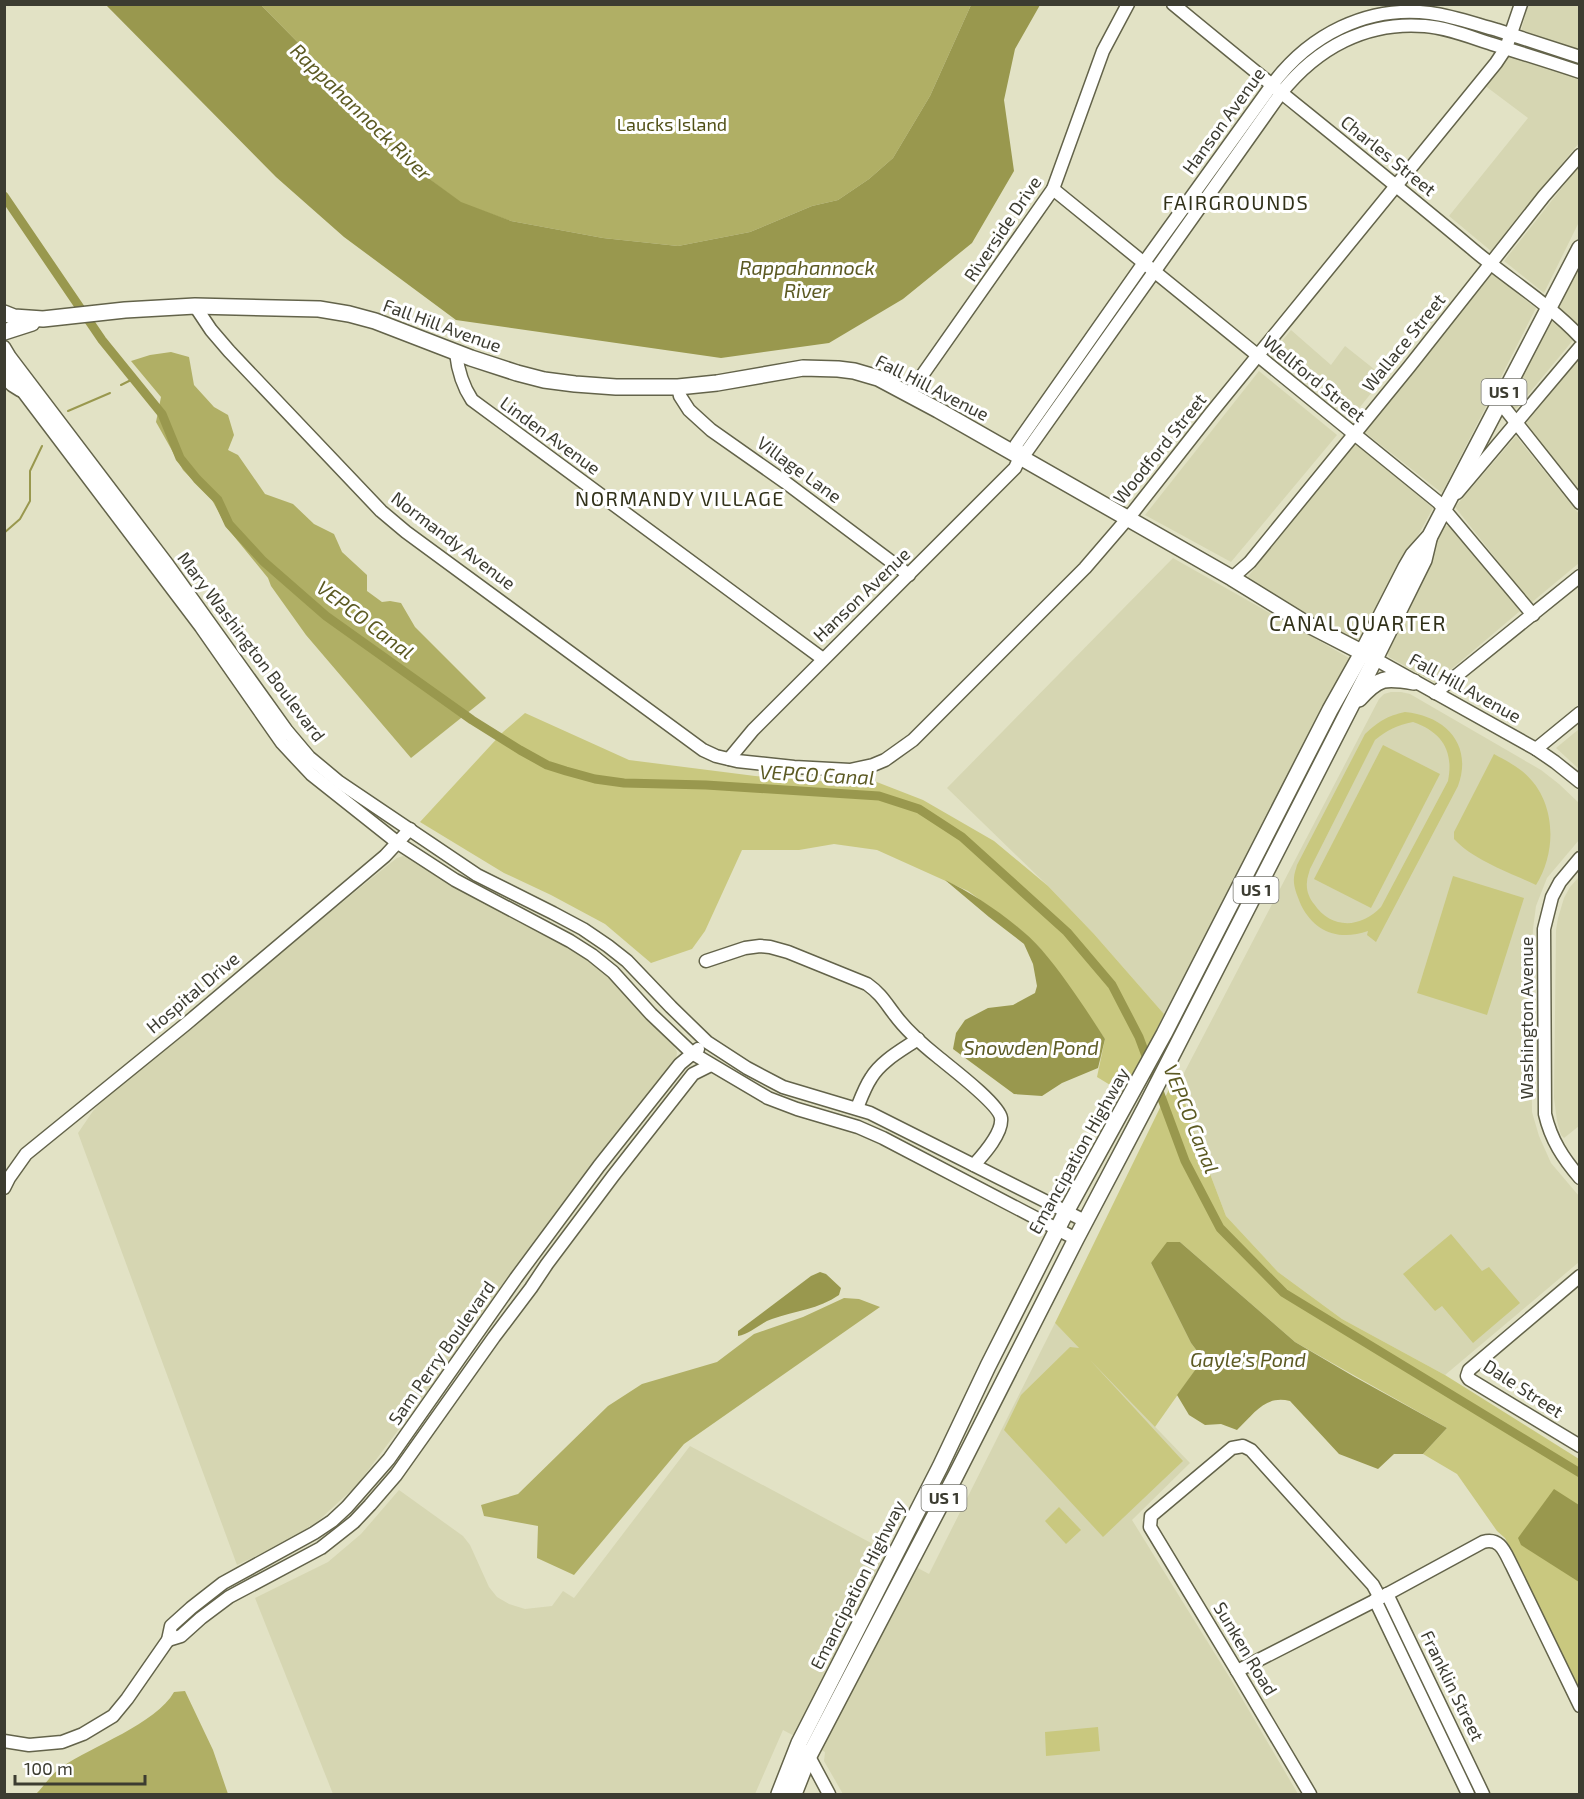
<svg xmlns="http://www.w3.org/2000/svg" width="1584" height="1799" font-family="'Exo 2',sans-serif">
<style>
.built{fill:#d6d6b2}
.green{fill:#c9c87f;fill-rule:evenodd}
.forest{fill:#b0af65}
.water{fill:#99984e}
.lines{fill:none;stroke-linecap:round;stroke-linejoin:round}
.stream{stroke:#99984e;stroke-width:2}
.canal{stroke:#99984e;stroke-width:9}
.minor-casing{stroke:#63634a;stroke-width:15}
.major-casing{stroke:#63634a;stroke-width:18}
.minor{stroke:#fff;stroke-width:12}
.major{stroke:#fff;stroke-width:15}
.labels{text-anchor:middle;stroke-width:6;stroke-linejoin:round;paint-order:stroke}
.shield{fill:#fff;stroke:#76766f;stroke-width:1.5}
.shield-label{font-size:16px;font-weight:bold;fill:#3c3c31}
.street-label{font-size:18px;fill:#3c3c31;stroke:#fff}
.park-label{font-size:18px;fill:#504f16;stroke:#fff}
.water-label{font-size:20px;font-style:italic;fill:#5c5a23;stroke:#fff}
.neighbourhood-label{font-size:20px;letter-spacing:1.5px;fill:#313119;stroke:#fff}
.quarter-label{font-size:21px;letter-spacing:1.5px;fill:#313119;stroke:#fff}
</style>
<rect width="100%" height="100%" fill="#e2e2c5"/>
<!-- built -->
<g class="built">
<path d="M1528 5H1579V50L1521 31Z"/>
<path d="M1509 56 1579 76V143L1491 251 1449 216 1528 118 1484 85Z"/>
<path d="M1579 166V222L1544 293 1504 261Z"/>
<path d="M1579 264V327L1557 306Z"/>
<path d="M1492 274 1536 308 1442 493 1363 431Z"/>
<path d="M1550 320 1574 339 1517 408 1512 409 1509 403Z"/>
<path d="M1291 330 1331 365 1345 346 1384 377 1352 417 1273 352Z"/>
<path d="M1579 359V489L1525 424Z"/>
<path d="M1259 371 1337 435 1231 562 1145 515Z"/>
<path d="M1516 436 1579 514V563L1531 603 1455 507Z"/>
<path d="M1354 443 1433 508 1363 636 1358 639 1351 638 1246 579Z"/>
<path d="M1444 526H1449L1520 611 1435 683 1389 657 1386 650Z"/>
<path d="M1173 558 1351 659 1164 1014 1094 934 1048 886 947 788Z"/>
<path d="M1391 692H1401L1410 694 1541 770 1559 784 1579 803V840L1547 878 1536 906 1533 929 1531 987 1532 1112 1539 1136 1551 1163 1579 1196V1262L1445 1375 1342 1319 1278 1272 1226 1216 1193 1129 1182 1087 1183 1075 1379 699 1384 694Z"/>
<path d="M1579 729V769L1556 748Z"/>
<path d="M403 856 409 857 564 943 606 971 644 1015 674 1046 677 1052 676 1060 357 1485 317 1522 286 1542 237 1565 78 1133 93 1111 112 1090 388 865 397 858Z"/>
<path d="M1579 877V1126L1564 1138 1561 1135 1557 1121 1554 1098 1556 930 1558 918 1564 898 1570 887Z"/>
<path d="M1055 1323 1190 1463 1132 1520 1230 1678 1298 1794H843L824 1761 825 1752 783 1730 755 1794H333L255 1598 328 1562 361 1534 399 1490 463 1536 470 1545 489 1587 497 1597 509 1604 525 1609 552 1606 563 1591 574 1598 690 1446 929 1574Z"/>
</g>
<!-- green -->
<g class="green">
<path d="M1405 712C1446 716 1473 745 1458 786L1376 942 1367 935 1368 931C1340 941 1315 933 1301 905 1298 897 1293 887 1294 878 1294 874 1296 869 1297 865L1365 734C1379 721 1387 716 1405 712ZM1413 722C1442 732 1454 751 1448 781L1381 907C1360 929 1331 929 1314 904 1309 898 1306 890 1307 882 1307 878 1309 873 1310 869L1375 740C1387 730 1397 725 1413 722Z"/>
<path d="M525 713 629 760 755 776 833 782 869 779 923 800 994 841 1048 886 1094 934 1164 1014 1135 1074 1128 1076 1120 1091 1097 1077 1105 1039 1040 948 1021 930 968 891 877 850 834 844 799 850H742L705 931 692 949 651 963 605 924 551 895 504 873 420 822 503 732Z"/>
<path d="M1383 745 1440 774 1371 908 1314 879Z"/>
<path d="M1494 754C1503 759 1513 764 1522 771 1556 798 1558 850 1536 885 1511 873 1473 860 1454 839V832Z"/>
<path d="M1453 876 1524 898 1487 1015 1417 993Z"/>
<path d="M1175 1077 1182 1080 1186 1107 1193 1129 1226 1216 1278 1272 1342 1319 1445 1375 1579 1459V1688L1505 1538 1497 1531 1457 1474 1423 1454 1447 1428 1295 1342 1180 1242 1151 1263 1191 1343 1203 1359 1155 1427 1090 1360 1183 1461 1103 1537 1004 1430 1021 1395 1070 1347 1079 1348 1055 1323Z"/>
<path d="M1451 1234 1482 1271 1489 1267 1520 1303 1473 1343 1442 1306 1435 1311 1403 1274Z"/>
<path d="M1059 1507 1081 1530 1066 1544 1045 1521Z"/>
<path d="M1098 1727 1100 1751 1046 1756 1045 1732Z"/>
</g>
<!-- forest -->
<g class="forest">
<path d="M261 5H971L930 96 893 158 869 179 838 200 812 206 750 232 678 246 603 238 511 221 461 203 416 169 389 135Z"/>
<path d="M171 352 189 357 194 385 214 407 228 415 234 435 228 450 238 455 265 494 293 504 314 524 334 534 342 552 367 575V591L382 602 390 601 401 603 415 627 486 698 411 758 306 635 271 586 268 578 228 529 212 500 183 470 156 422 161 397 131 361 150 355Z"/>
<path d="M844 1298 859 1299 880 1307 684 1444 574 1575 537 1558 538 1526 484 1516 481 1505 518 1494 608 1406 642 1384 717 1362 754 1334 803 1317Z"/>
<path d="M185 1691 213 1750 228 1794H36C44 1786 52 1773 62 1767 92 1746 156 1724 174 1692Z"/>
</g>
<!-- water -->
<g class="water">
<path d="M106 5H261L389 135 416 169 461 202 511 221 603 238 678 246 750 232 812 206 838 200 869 179 893 158 930 96 971 5H1040L1015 49 1004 100 1014 171 972 243 903 299 829 343 721 358 456 320 344 237 276 177Z"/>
<path d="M945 880C975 894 1019 924 1041 949 1065 977 1085 1008 1105 1039L1098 1068 1062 1083 1042 1096 1014 1094 953 1049 956 1033 965 1020 988 1008 1013 1005 1035 993 1037 986 1033 964 1024 944 989 917Z"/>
<path d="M1167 1242H1180L1295 1342 1353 1376 1447 1428 1423 1454H1394L1378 1469 1339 1454 1290 1401C1265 1395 1255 1413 1237 1430L1221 1424 1205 1425 1189 1415 1177 1395 1203 1359 1191 1343 1151 1263Z"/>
<path d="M820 1272 826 1274 841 1288 839 1295C819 1309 795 1311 772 1319 760 1323 750 1334 738 1336V1331L811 1276Z"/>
<path d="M1554 1489 1579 1505V1582L1521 1545 1518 1538Z"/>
</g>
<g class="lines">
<!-- stream -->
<g class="stream">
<path d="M121 385 133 379"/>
<path d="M68 411 110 393"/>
<path d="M4 533 20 519 30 501V471L42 446"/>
</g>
<!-- canal -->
<path class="canal" d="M4 196 102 340 162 414 180 458 197 479 218 500 229 524 263 561 326 616 472 720 520 750 547 765 566 771 595 779 624 783 706 785 879 796 919 809 962 837 1067 932 1112 985 1139 1037 1185 1161 1220 1228 1284 1293 1580 1473"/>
<defs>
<g id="minor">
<path d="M1173 4C1272 86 1372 165 1470 247 1506 278 1547 302 1580 337"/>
<path d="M1053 189 1438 502 1533 615"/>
<path d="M195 306 211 330 229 351 381 511 406 532 703 750 716 756 737 761 794 767 850 770 873 765 885 760 913 740 1085 568 1134 511 1211 413 1496 63 1506 48 1521 4"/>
<path d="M4 347 10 357 168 565 287 731 309 757 339 782 477 875 553 913 583 929 608 946 627 961 671 1007 707 1042 747 1068 783 1087 870 1113 1085 1221"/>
<path d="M456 353C458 371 462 385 472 400L823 659"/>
<path d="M4 366 18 381 21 389 201 627 282 743 311 774 398 843 455 880 570 941 592 955 613 972 651 1014 692 1053 768 1098 797 1109 858 1127 883 1138 1076 1239"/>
<path d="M678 387 680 396 689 410 711 430 785 482 909 575"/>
<path d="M909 394 1053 189 1103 51 1128 4"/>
<path d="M1499 401 1580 503"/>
<path d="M1020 457 1027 451 1281 93C1317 48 1366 21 1425 26 1448 28 1470 37 1492 44 1521 53 1550 62 1580 72"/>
<path d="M1457 493 1580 347"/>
<path d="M1232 578 1250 562 1409 367 1544 196 1580 155"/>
<path d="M1375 659 1536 749 1555 762 1580 782"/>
<path d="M1435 693 1580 576"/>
<path d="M1536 749 1580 713"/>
<path d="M729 759 753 730 1015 468 1020 457 1016 445 1143 264 1272 85C1309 35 1367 5 1430 13 1453 16 1475 24 1497 30 1524 39 1552 48 1580 57"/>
<path d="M1580 858 1560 882 1552 897 1544 929 1545 1114C1551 1140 1563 1158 1580 1178"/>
<path d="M706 961 745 948 760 946 770 947 788 952 867 984C881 994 885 1002 895 1015 906 1030 923 1045 938 1057 950 1067 999 1104 1001 1118 1003 1133 983 1155 974 1165"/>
<path d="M857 1108C861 1098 865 1087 871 1078 881 1061 902 1050 918 1039"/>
<path d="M4 1188 9 1178 26 1154 186 1024 385 856 410 829"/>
<path d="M1580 1276 1469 1370 1467 1376 1469 1379 1580 1446"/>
<path d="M1387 1594 1483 1794"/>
<path d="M1375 1600 1468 1794"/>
<path d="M168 1640 181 1636 201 1618 229 1597 321 1548 354 1522 370 1505 396 1475 494 1337 531 1288 547 1264 613 1176 693 1074 711 1065"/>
<path d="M1237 1671 1380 1598 1483 1542C1501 1537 1505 1553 1512 1566L1580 1706"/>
<path d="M4 1741 29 1745 62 1742 83 1734 113 1716 127 1699 168 1640 171 1626 191 1608 223 1583 314 1533 332 1521 347 1507 389 1459 516 1278 599 1166 680 1064 698 1049"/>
<path d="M806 1751 829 1794"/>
<path d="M1310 1794 1237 1671 1150 1527 1151 1516 1232 1448 1243 1446 1251 1450 1373 1585 1380 1598"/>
</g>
<g id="major">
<path d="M4 313 14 317 43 319 125 310 195 306 319 309 349 314 375 321 471 358 517 373 544 380 575 384 616 387H678L717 383 803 368 838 369 854 371 878 378 938 410 1232 578 1305 623 1375 659"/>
<path d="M4 332 32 323"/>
<path d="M4 375 13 384 21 389"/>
<path d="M1359 699C1379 677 1385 677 1414 682"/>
<path d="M779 1794 799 1743 940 1467 988 1366 1066 1212 1164 1034 1330 710 1362 653 1406 567 1413 555 1430 536 1580 248"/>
<path d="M794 1794 809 1756 956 1475 1076 1239 1145 1108 1375 659 1424 560 1429 539"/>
</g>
</defs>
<!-- minor casing -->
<use href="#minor" class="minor-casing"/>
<!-- major casing -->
<use href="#major" class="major-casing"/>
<!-- minor -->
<use href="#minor" class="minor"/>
<!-- major -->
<use href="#major" class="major"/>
</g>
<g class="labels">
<!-- shield labels -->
<g class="shield">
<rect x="1481.5" y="379" width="45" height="26" rx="4.5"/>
<rect x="1233.5" y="877" width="45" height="26" rx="4.5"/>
<rect x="921.5" y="1485" width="45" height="26" rx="4.5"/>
</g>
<g class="shield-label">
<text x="1504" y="398">US 1</text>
<text x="1256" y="896">US 1</text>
<text x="944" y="1504">US 1</text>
</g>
<!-- street labels -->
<g class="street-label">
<text transform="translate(1224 121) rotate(-54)" y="6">Hanson Avenue</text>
<text transform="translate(1388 156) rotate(39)" y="6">Charles Street</text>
<text transform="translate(1003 229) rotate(-56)" y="6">Riverside Drive</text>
<text transform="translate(442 326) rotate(20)" y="6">Fall Hill Avenue</text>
<text transform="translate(1404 343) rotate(-51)" y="6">Wallace Street</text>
<text transform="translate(1314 379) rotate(39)" y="6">Wellford Street</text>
<text transform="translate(932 388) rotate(27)" y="6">Fall Hill Avenue</text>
<text transform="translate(550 436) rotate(36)" y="6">Linden Avenue</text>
<text transform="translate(1160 449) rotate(-51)" y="6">Woodford Street</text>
<text transform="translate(799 470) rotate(36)" y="6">Village Lane</text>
<text transform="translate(453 541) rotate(37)" y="6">Normandy Avenue</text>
<text transform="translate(862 595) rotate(-44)" y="6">Hanson Avenue</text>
<text transform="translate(251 647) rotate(53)" y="6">Mary Washington Boulevard</text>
<text transform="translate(1465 688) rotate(29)" y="6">Fall Hill Avenue</text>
<text transform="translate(193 993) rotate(-40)" y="6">Hospital Drive</text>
<text transform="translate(1527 1018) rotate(-90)" y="6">Washington Avenue</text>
<text transform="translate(1079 1151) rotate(-61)" y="6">Emancipation Highway</text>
<text transform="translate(442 1353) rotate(-55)" y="6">Sam Perry Boulevard</text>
<text transform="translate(1523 1389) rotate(33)" y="6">Dale Street</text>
<text transform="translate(858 1585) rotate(-63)" y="6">Emancipation Highway</text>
<text transform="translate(1245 1649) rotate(59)" y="6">Sunken Road</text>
<text transform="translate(1452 1686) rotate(64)" y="6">Franklin Street</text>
</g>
<!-- park labels -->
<g class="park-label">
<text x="672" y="131">Laucks Island</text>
</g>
<!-- water labels -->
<g class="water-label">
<text transform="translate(361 112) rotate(44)" y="7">Rappahannock River</text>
<text x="807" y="275">Rappahannock<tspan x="807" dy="23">River</tspan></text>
<text transform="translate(365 620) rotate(37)" y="7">VEPCO Canal</text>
<text transform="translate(817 775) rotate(3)" y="7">VEPCO Canal</text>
<text x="1031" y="1055">Snowden Pond</text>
<text transform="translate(1191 1119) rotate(68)" y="7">VEPCO Canal</text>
<text x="1248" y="1367">Gayle's Pond</text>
</g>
<!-- neighbourhood labels -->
<g class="neighbourhood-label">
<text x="1236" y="210">FAIRGROUNDS</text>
<text x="680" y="506">NORMANDY VILLAGE</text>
</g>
<!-- quarter labels -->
<g class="quarter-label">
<text x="1358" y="631">CANAL QUARTER</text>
</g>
</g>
<!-- border -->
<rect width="1584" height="1799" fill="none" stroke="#3c3c31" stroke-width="12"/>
<!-- scale -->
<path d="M15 1775v9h130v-9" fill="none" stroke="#3c3c31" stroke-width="3"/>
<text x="24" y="1775" font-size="18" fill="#3c3c31" stroke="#ffffff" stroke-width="4.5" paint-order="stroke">100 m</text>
</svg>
